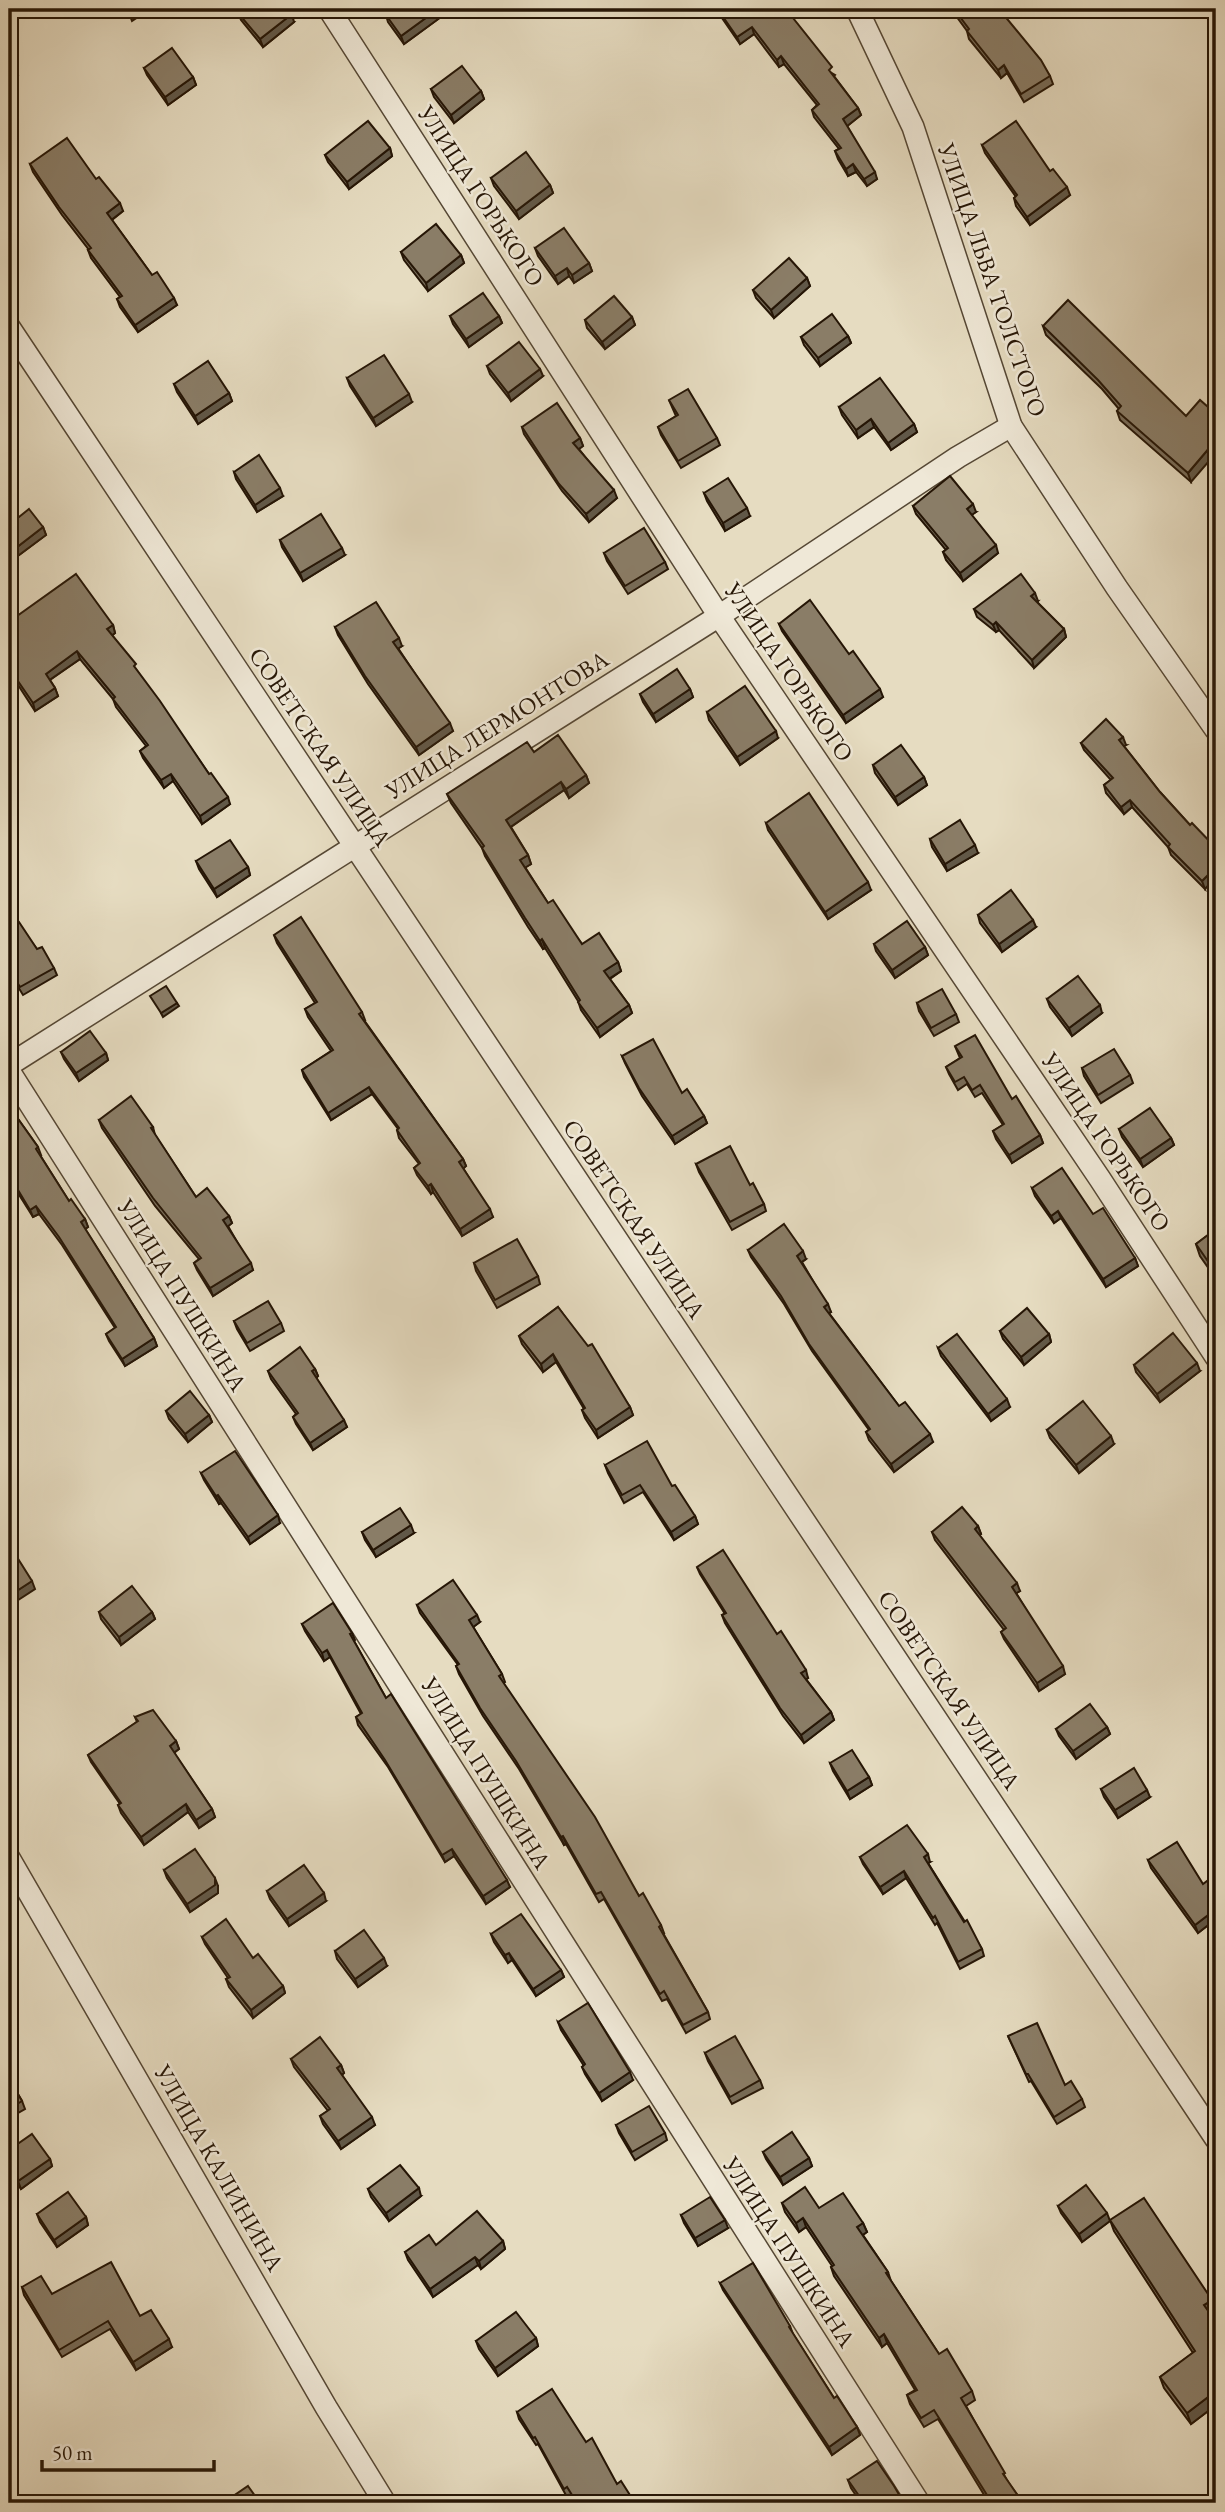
<svg xmlns="http://www.w3.org/2000/svg" width="1225" height="2512" font-family="'EB Garamond',serif">
<style>
.lines{fill:none;stroke-linecap:round;stroke-linejoin:round}
.street-casing{stroke:#564835;stroke-width:24}
.street{stroke:#efe8d7;stroke-width:21}
.wall{fill:#776c59;stroke:#261606;stroke-width:2}
.shaded-wall{fill:#615848;stroke:#261606;stroke-width:2}
.building{fill:#8a7d67;stroke:#261606;stroke-width:2}
.labels{text-anchor:middle;stroke-width:5;stroke-linejoin:round;paint-order:stroke}
.street-label{font-size:24px;fill:#261606;stroke:#efe8d7}
</style>
<rect width="100%" height="100%" fill="#e6dcc1"/>
<filter id="stains"><feTurbulence type="fractalNoise" baseFrequency=".00286" numOctaves="4"/><feColorMatrix values="0 0 0 0 .2 0 0 0 0 .09 0 0 0 0 .02 0 0 0 .5 -.17"/></filter>
<radialGradient id="worn" r=".72"><stop offset=".6" stop-color="#630" stop-opacity="0"/><stop offset="1" stop-color="#630" stop-opacity=".3"/></radialGradient>
<g class="lines">
<defs>
<g id="street">
<path d="M329 9 719 616 1100 1179 1216 1357"/>
<path d="M857 9 913 127 1011 426 1117 588 1216 730"/>
<path d="M9 327 1216 2139"/>
<path d="M9 1065 719 616 958 457 1011 426"/>
<path d="M9 1071 919 2503"/>
<path d="M9 1858 326 2407 385 2503"/>
</g>
</defs>
<!-- street casing -->
<use href="#street" class="street-casing"/>
<!-- street -->
<use href="#street" class="street"/>
</g>
<!-- wall -->
<g class="wall">
<path d="M722 9 835 75 834 76 858 108 861 115 847 126 877 179 867 186 856 172 848 176 838 159 835 151 839 149 814 117 812 110 817 105 784 64 779 67 754 34 740 44 722 18 719 11Z"/>
<path d="M951 9H994L1050 76 1053 84 1024 102 1007 73 1001 78 969 39 967 31Z"/>
<path d="M238 13 294 22 263 47 241 20Z"/>
<path d="M386 15 441 17 404 44 388 22Z"/>
<path d="M9 56 15 67 18 75 9 80Z"/>
<path d="M144 68 193 77 196 85 168 105 147 75Z"/>
<path d="M431 89 481 91 484 99 454 123 434 97Z"/>
<path d="M982 145 1050 171 1070 195 1030 225 1016 206 1014 198 1016 197 985 153Z"/>
<path d="M390 148 392 156 349 189 328 162 325 155Z"/>
<path d="M30 164 96 179 123 211 112 220 152 275 177 305 138 332 120 307 117 299 120 297 91 258 88 250H89L62 215 33 172Z"/>
<path d="M491 178 550 185 553 193 519 219 494 186Z"/>
<path d="M535 248 589 263 592 271 574 283 569 276 558 284 538 256Z"/>
<path d="M401 252 461 255 464 263 428 291 404 260Z"/>
<path d="M807 278 810 286 774 318 756 298 753 290Z"/>
<path d="M450 316H499L502 323 469 347 453 324Z"/>
<path d="M632 317 635 325 605 349 587 328 585 320Z"/>
<path d="M1043 326 1186 416 1191 482 1120 420 1117 411 1119 409 1102 389 1046 335Z"/>
<path d="M848 336 851 343 820 366 804 345 801 337Z"/>
<path d="M487 366 543 376 511 401 490 374Z"/>
<path d="M347 378 412 402 376 426 350 386Z"/>
<path d="M174 384 229 393 232 401 198 424 177 392Z"/>
<path d="M669 400 717 438 720 445 681 468 661 435 658 427 676 416Z"/>
<path d="M839 407 914 424 917 432 891 450 874 427 858 438 842 415Z"/>
<path d="M522 427 580 438 583 446 579 449 617 498 589 522 562 491 524 434Z"/>
<path d="M234 472 283 496 257 512 236 479Z"/>
<path d="M704 493 750 516 725 531 707 501Z"/>
<path d="M913 506 976 512 971 515 998 553 963 581 946 560 943 552 946 550 916 514Z"/>
<path d="M9 525 43 527 46 535 15 558 9 550Z"/>
<path d="M280 540 345 555 303 581 282 547Z"/>
<path d="M604 553 665 562 668 569 628 594 607 561Z"/>
<path d="M1038 601 1037 602 1064 629 1066 637 1034 668 999 630 996 632 977 617 974 609Z"/>
<path d="M1216 615V635L1213 632 1210 622Z"/>
<path d="M9 619 10 621 113 625 115 633 112 635 230 804 202 824 173 781 164 788 143 758 140 751 146 746 116 707 113 699 80 659 50 680 55 688 58 696 35 711 9 671Z"/>
<path d="M779 624 849 654 883 697 846 723 782 631Z"/>
<path d="M335 627 402 646 398 648 453 731 419 755 368 684 338 635Z"/>
<path d="M690 689 693 697 656 722 643 702 640 694Z"/>
<path d="M707 712 778 738 740 765 709 720Z"/>
<path d="M1081 743 1126 745 1124 746 1160 792 1190 825 1205 889 1171 855 1168 847 1132 807 1124 814 1106 793 1104 785 1111 780 1084 750Z"/>
<path d="M534 752 586 775 589 783 569 798 564 790 511 827 528 855 531 864 525 867 548 903 582 944 618 962 621 971 610 979 629 1005 632 1013 600 1037 581 1010 578 1001 545 948 543 949 528 927 485 856 482 848 451 803 447 794Z"/>
<path d="M873 765 924 777 927 785 898 805 875 773Z"/>
<path d="M766 823 871 890 828 919 768 830Z"/>
<path d="M930 839 978 853 947 871 932 847Z"/>
<path d="M196 861 248 867 250 875 217 897 199 869Z"/>
<path d="M9 909 17 923 37 949 54 968 57 975 23 995 9 972Z"/>
<path d="M978 915 1036 927 1002 952 980 923Z"/>
<path d="M274 935 362 1012 365 1020H364L463 1159 466 1166 463 1168 493 1217 462 1236 433 1192 431 1194 417 1175 414 1168 419 1164 399 1138 397 1130 398 1129 372 1094 331 1120 304 1077 302 1070 331 1051 308 1017 305 1009 315 1003 277 943Z"/>
<path d="M874 944 925 947 928 955 895 978 876 951Z"/>
<path d="M1047 999 1102 1013 1072 1036 1050 1007Z"/>
<path d="M917 1003 956 1014 959 1022 934 1036 919 1011Z"/>
<path d="M955 1046 1012 1099 1040 1135 1043 1143 1012 1163 996 1139 993 1131 1003 1125 982 1093 975 1097 967 1084 958 1090 949 1074 946 1067 960 1058Z"/>
<path d="M61 1052 106 1053 108 1060 79 1081 64 1059Z"/>
<path d="M622 1056 682 1093 704 1116 707 1123 675 1144 642 1096 625 1063Z"/>
<path d="M1082 1068 1130 1075 1133 1083 1101 1103 1084 1076Z"/>
<path d="M9 1104 16 1116 38 1147 41 1155H40L69 1201 85 1219 88 1227 85 1229 154 1338 157 1346 125 1366 109 1341 106 1334 115 1328 62 1245 39 1214 33 1217 18 1193 16 1185 9 1175Z"/>
<path d="M99 1120 153 1127 155 1135 196 1197 229 1216 232 1223 228 1226 253 1270 213 1296 197 1270 194 1263 199 1259 155 1206 102 1128Z"/>
<path d="M1119 1129 1171 1138 1174 1145 1143 1167 1122 1137Z"/>
<path d="M696 1164 750 1185 764 1204 766 1211 732 1230 699 1172Z"/>
<path d="M1032 1188 1135 1258 1138 1266 1106 1287 1061 1218 1054 1223 1035 1196Z"/>
<path d="M1216 1229V1279L1200 1256 1196 1244Z"/>
<path d="M748 1250 806 1259 802 1262 831 1312 829 1313 899 1406 933 1442 894 1472 869 1440 866 1432 869 1430 812 1351 784 1304 751 1257Z"/>
<path d="M474 1263 538 1276 540 1284 497 1308 476 1271Z"/>
<path d="M558 1307 630 1407 633 1415 598 1438 585 1418 582 1410 584 1409 556 1362 543 1372 522 1344 519 1336Z"/>
<path d="M234 1321 281 1323 284 1331 250 1351 237 1329Z"/>
<path d="M1000 1331 1049 1334 1051 1342 1024 1365 1003 1339Z"/>
<path d="M938 1348 1010 1407 991 1421 941 1356Z"/>
<path d="M1134 1365 1200 1371 1160 1402 1136 1372Z"/>
<path d="M315 1369 318 1376 316 1378 347 1427 313 1450 296 1424 293 1417 296 1414 271 1379 268 1371Z"/>
<path d="M166 1411 209 1415 212 1422 188 1442 169 1419Z"/>
<path d="M1047 1430 1114 1444 1079 1473 1050 1438Z"/>
<path d="M605 1465 695 1516 698 1524 674 1540 643 1492 624 1503 608 1473Z"/>
<path d="M201 1473 280 1523 250 1544 221 1503 219 1504 204 1480Z"/>
<path d="M978 1526 981 1534 979 1535 1020 1591 1016 1593 1065 1674 1039 1691 1004 1639 1001 1632 1004 1630 935 1540 932 1532Z"/>
<path d="M362 1532 414 1533 376 1557 365 1540Z"/>
<path d="M697 1567 777 1634 808 1678 806 1679 831 1712 834 1720 804 1743 783 1716 725 1623 722 1615 725 1614 700 1574Z"/>
<path d="M417 1605 480 1622 473 1627 502 1674 505 1682 503 1683 639 1896 661 1925 664 1933H663L708 2012 710 2019 686 2033 667 1999 662 2001 604 1899 599 1902 566 1844 564 1845 519 1769 483 1716 459 1674 456 1666 458 1665 420 1613Z"/>
<path d="M99 1612H152L155 1619 121 1645 101 1619Z"/>
<path d="M302 1624 352 1633 355 1640 354 1641 386 1698 510 1887 486 1904 454 1856 445 1862 388 1767 358 1725 356 1717 361 1714 330 1657 324 1661 305 1631Z"/>
<path d="M135 1717 176 1741 179 1749 174 1753 212 1809 215 1817 199 1828 188 1812 144 1845 121 1813 118 1805 120 1804 91 1762 88 1755 137 1722Z"/>
<path d="M1107 1727 1110 1734 1076 1759 1059 1736 1056 1729Z"/>
<path d="M830 1763 869 1777 872 1785 850 1799 833 1771Z"/>
<path d="M1101 1789 1150 1797 1118 1818 1104 1797Z"/>
<path d="M860 1857 930 1862 928 1863 982 1949 984 1956 960 1969 937 1923 935 1925 906 1878 883 1894 863 1864Z"/>
<path d="M1148 1860 1203 1884 1216 1885V1919L1198 1933 1151 1868Z"/>
<path d="M164 1870 218 1886V1893L190 1912 167 1878Z"/>
<path d="M267 1891 326 1901 289 1926 270 1899Z"/>
<path d="M491 1934 561 1970 564 1977 536 1996 512 1960 508 1963 494 1942Z"/>
<path d="M202 1937 253 1958 283 1986 285 1993 253 2018 229 1987 226 1979 228 1978 205 1944Z"/>
<path d="M335 1951 387 1966 358 1987 337 1959Z"/>
<path d="M558 2022 633 2080 602 2101 585 2074 582 2067 584 2066 561 2030Z"/>
<path d="M1008 2036 1082 2099 1085 2107 1057 2124 1031 2081 1029 2082Z"/>
<path d="M705 2053 760 2080 763 2088 732 2104 708 2061Z"/>
<path d="M291 2059 341 2065 344 2073 342 2075 375 2125 341 2149 323 2124 320 2116 328 2111 294 2067Z"/>
<path d="M9 2079 22 2101 25 2109 9 2118Z"/>
<path d="M616 2125 665 2133 667 2140 635 2160 619 2133Z"/>
<path d="M9 2150 50 2159 52 2166 21 2189 9 2171Z"/>
<path d="M763 2152 809 2158 812 2166 783 2185 766 2159Z"/>
<path d="M368 2189 421 2196 389 2221 371 2197Z"/>
<path d="M782 2203 819 2208 863 2223 867 2232 863 2235 888 2272 891 2281 939 2354 972 2391 975 2400 966 2406 1008 2482 1023 2503H989L938 2419 924 2427 910 2404 907 2395 915 2390 887 2343 882 2347 834 2276 831 2267 832 2266 806 2227 799 2232 785 2212Z"/>
<path d="M1058 2206 1110 2221 1082 2242 1061 2213Z"/>
<path d="M37 2214 86 2217 88 2225 57 2247 40 2222Z"/>
<path d="M681 2215 728 2228 698 2246 684 2223Z"/>
<path d="M1110 2220 1212 2300 1216 2310 1210 2314 1216 2322V2405L1191 2424 1164 2388 1160 2377 1193 2353 1114 2231Z"/>
<path d="M503 2241 505 2249 481 2269 478 2265 433 2297 408 2260 405 2252 436 2245Z"/>
<path d="M720 2283 790 2326 793 2334 834 2398 857 2427 860 2435 832 2455 723 2290Z"/>
<path d="M22 2287 140 2316 172 2347 136 2370 110 2329 62 2357 24 2295Z"/>
<path d="M536 2338 538 2346 498 2376 479 2349 476 2341Z"/>
<path d="M517 2412 586 2442 617 2484 635 2503H575L569 2495 567 2497 538 2444 536 2445 519 2419Z"/>
<path d="M848 2480 904 2503H861L851 2488Z"/>
</g>
<!-- shaded-wall -->
<g class="shaded-wall">
<path d="M135 9H150L132 21 129 13Z"/>
<path d="M438 9 441 17 404 44 401 36Z"/>
<path d="M292 14 294 22 263 47 260 39Z"/>
<path d="M752 27 754 34 740 44 737 37Z"/>
<path d="M781 56 784 64 779 67 777 60Z"/>
<path d="M1004 65 1007 73 1001 78 998 70Z"/>
<path d="M193 77 196 85 168 105 165 97Z"/>
<path d="M481 91 484 99 454 123 451 115Z"/>
<path d="M858 108 861 115 846 127 843 119Z"/>
<path d="M390 148 392 156 349 189 347 182Z"/>
<path d="M853 164 856 172 848 176 846 169Z"/>
<path d="M875 172 877 179 867 186 864 179Z"/>
<path d="M550 185 553 193 519 219 516 211Z"/>
<path d="M1067 187 1070 195 1030 225 1027 217Z"/>
<path d="M120 203 123 211 110 221 107 213Z"/>
<path d="M461 255 464 263 428 291 426 283Z"/>
<path d="M589 263 592 271 574 283 572 275Z"/>
<path d="M567 268 569 276 558 284 555 276Z"/>
<path d="M807 278 810 286 774 318 771 310Z"/>
<path d="M174 298 177 305 138 332 135 325Z"/>
<path d="M499 316 502 323 469 347 466 339Z"/>
<path d="M632 317 635 325 605 349 602 342Z"/>
<path d="M848 336 851 343 820 366 818 358Z"/>
<path d="M540 369 543 376 511 401 508 393Z"/>
<path d="M229 393 232 401 198 424 195 416Z"/>
<path d="M409 394 412 402 376 426 373 418Z"/>
<path d="M871 419 874 427 858 438 856 430Z"/>
<path d="M914 424 917 432 891 450 888 443Z"/>
<path d="M580 438 583 446 576 451 573 443Z"/>
<path d="M1216 440V453L1191 482 1188 473Z"/>
<path d="M9 471 12 479 9 481Z"/>
<path d="M280 488 283 496 257 512 255 505Z"/>
<path d="M614 490 617 498 589 522 586 514Z"/>
<path d="M973 504 976 512 969 517 967 509Z"/>
<path d="M747 508 750 516 725 531 723 523Z"/>
<path d="M43 527 46 535 15 558 12 551Z"/>
<path d="M996 545 998 553 963 581 960 573Z"/>
<path d="M342 548 345 555 303 581 300 573Z"/>
<path d="M1035 593 1038 601 1034 604 1031 596Z"/>
<path d="M996 622 999 630 996 632 993 625Z"/>
<path d="M113 625 115 633 110 637 107 629Z"/>
<path d="M1064 629 1066 637 1034 668 1032 660Z"/>
<path d="M399 638 402 646 396 650 393 642Z"/>
<path d="M77 651 80 659 48 681 46 674Z"/>
<path d="M55 688 58 696 35 711 33 703Z"/>
<path d="M690 689 693 697 656 722 653 714Z"/>
<path d="M880 689 883 697 846 723 843 715Z"/>
<path d="M450 723 453 731 419 755 416 747Z"/>
<path d="M776 731 778 738 740 765 737 757Z"/>
<path d="M1123 737 1126 745 1122 748 1119 740Z"/>
<path d="M171 774 173 781 164 788 161 780Z"/>
<path d="M586 775 589 783 569 798 566 789Z"/>
<path d="M924 777 927 785 898 805 895 797Z"/>
<path d="M561 782 564 790 509 828 506 820Z"/>
<path d="M228 797 230 804 202 824 200 816Z"/>
<path d="M1130 800 1132 807 1124 814 1121 807Z"/>
<path d="M975 845 978 853 947 871 945 864Z"/>
<path d="M528 855 531 864 523 869 520 860Z"/>
<path d="M248 867 250 875 217 897 214 889Z"/>
<path d="M1216 867V877L1205 889 1202 881Z"/>
<path d="M868 882 871 890 828 919 825 912Z"/>
<path d="M1033 920 1036 927 1002 952 999 944Z"/>
<path d="M542 939 545 948 543 949 540 941Z"/>
<path d="M925 947 928 955 895 978 892 970Z"/>
<path d="M618 962 621 971 607 980 604 971Z"/>
<path d="M177 1003 179 1006 163 1017 161 1013Z"/>
<path d="M629 1005 632 1013 600 1037 597 1028Z"/>
<path d="M1100 1005 1102 1013 1072 1036 1069 1028Z"/>
<path d="M106 1053 108 1060 79 1081 76 1073Z"/>
<path d="M369 1087 372 1094 331 1120 328 1113Z"/>
<path d="M704 1116 707 1123 675 1144 672 1136Z"/>
<path d="M1040 1135 1043 1143 1012 1163 1009 1155Z"/>
<path d="M1171 1138 1174 1145 1143 1167 1140 1159Z"/>
<path d="M463 1159 466 1166 462 1170 459 1162Z"/>
<path d="M431 1184 433 1192 431 1194 428 1186Z"/>
<path d="M36 1206 39 1214 33 1217 30 1210Z"/>
<path d="M490 1209 493 1217 462 1236 460 1229Z"/>
<path d="M1058 1211 1061 1218 1054 1223 1051 1216Z"/>
<path d="M229 1216 232 1223 226 1228 223 1220Z"/>
<path d="M85 1219 88 1227 84 1230 81 1222Z"/>
<path d="M803 1251 806 1259 800 1263 797 1256Z"/>
<path d="M1135 1258 1138 1266 1106 1287 1103 1279Z"/>
<path d="M251 1263 253 1270 213 1296 210 1288Z"/>
<path d="M828 1304 831 1312 827 1314 824 1307Z"/>
<path d="M1049 1334 1051 1342 1024 1365 1021 1357Z"/>
<path d="M154 1338 157 1346 125 1366 122 1359Z"/>
<path d="M553 1354 556 1362 543 1372 541 1364Z"/>
<path d="M1197 1363 1200 1371 1160 1402 1157 1394Z"/>
<path d="M315 1369 318 1376 315 1379 312 1371Z"/>
<path d="M1007 1399 1010 1407 991 1421 988 1414Z"/>
<path d="M630 1407 633 1415 598 1438 596 1430Z"/>
<path d="M209 1415 212 1422 188 1442 185 1434Z"/>
<path d="M344 1420 347 1427 313 1450 310 1443Z"/>
<path d="M930 1434 933 1442 894 1472 891 1464Z"/>
<path d="M1111 1436 1114 1444 1079 1473 1076 1465Z"/>
<path d="M218 1495 221 1503 219 1504 216 1496Z"/>
<path d="M278 1515 280 1523 250 1544 248 1537Z"/>
<path d="M695 1516 698 1524 674 1540 671 1532Z"/>
<path d="M411 1525 414 1533 376 1557 373 1550Z"/>
<path d="M978 1526 981 1534 977 1537 975 1529Z"/>
<path d="M32 1581 35 1589 9 1606V1596Z"/>
<path d="M1017 1583 1020 1591 1015 1594 1012 1587Z"/>
<path d="M152 1612 155 1619 121 1645 119 1637Z"/>
<path d="M477 1615 480 1622 472 1628 469 1620Z"/>
<path d="M327 1650 330 1657 324 1661 322 1653Z"/>
<path d="M1063 1666 1065 1674 1039 1691 1037 1683Z"/>
<path d="M806 1670 808 1678 803 1681 801 1673Z"/>
<path d="M831 1712 834 1720 804 1743 801 1735Z"/>
<path d="M1107 1727 1110 1734 1076 1759 1073 1751Z"/>
<path d="M176 1741 179 1749 172 1754 170 1746Z"/>
<path d="M869 1777 872 1785 850 1799 847 1791Z"/>
<path d="M1147 1790 1150 1797 1118 1818 1115 1810Z"/>
<path d="M186 1804 188 1812 144 1845 141 1837Z"/>
<path d="M212 1809 215 1817 199 1828 196 1820Z"/>
<path d="M563 1836 566 1844 564 1845 561 1837Z"/>
<path d="M452 1849 454 1856 445 1862 442 1855Z"/>
<path d="M928 1854 930 1862 926 1864 924 1857Z"/>
<path d="M904 1871 906 1878 883 1894 880 1887Z"/>
<path d="M215 1878 218 1886V1893L190 1912 187 1904Z"/>
<path d="M507 1880 510 1887 486 1904 483 1896Z"/>
<path d="M324 1893 326 1901 289 1926 287 1919Z"/>
<path d="M1216 1909V1919L1198 1933 1195 1925Z"/>
<path d="M509 1953 512 1960 508 1963 505 1955Z"/>
<path d="M384 1958 387 1966 358 1987 355 1979Z"/>
<path d="M561 1970 564 1977 536 1996 533 1989Z"/>
<path d="M283 1986 285 1993 253 2018 251 2010Z"/>
<path d="M341 2065 344 2073 340 2076 337 2068Z"/>
<path d="M630 2072 633 2080 602 2101 599 2093Z"/>
<path d="M372 2117 375 2125 341 2149 338 2141Z"/>
<path d="M809 2158 812 2166 783 2185 780 2177Z"/>
<path d="M50 2159 52 2166 21 2189 18 2181Z"/>
<path d="M419 2188 421 2196 389 2221 386 2213Z"/>
<path d="M1107 2213 1110 2221 1082 2242 1079 2234Z"/>
<path d="M86 2217 88 2225 57 2247 54 2240Z"/>
<path d="M803 2218 806 2227 799 2232 796 2223Z"/>
<path d="M725 2220 728 2228 698 2246 695 2238Z"/>
<path d="M863 2223 867 2232 861 2236 857 2227Z"/>
<path d="M503 2241 505 2249 481 2269 479 2261Z"/>
<path d="M475 2257 478 2265 433 2297 430 2289Z"/>
<path d="M1212 2300 1216 2310 1208 2316 1204 2305Z"/>
<path d="M884 2334 887 2343 882 2347 879 2338Z"/>
<path d="M536 2338 538 2346 498 2376 495 2368Z"/>
<path d="M169 2339 172 2347 136 2370 133 2362Z"/>
<path d="M1216 2391V2405L1191 2424 1187 2413Z"/>
<path d="M857 2427 860 2435 832 2455 829 2447Z"/>
</g>
<!-- building -->
<g class="building">
<path d="M126 9H135L129 13Z"/>
<path d="M243 9H287L292 14 260 39 238 13Z"/>
<path d="M394 9H438L401 36 386 15Z"/>
<path d="M722 9H783L787 15 789 13 832 67 829 70 858 108 843 119 875 172 864 179 853 164 846 169 835 151 841 148 812 110 819 104 781 56 777 60 752 27 737 37 719 11Z"/>
<path d="M954 9H999L1041 60 1050 76 1021 94 1004 65 998 70 967 31 969 29Z"/>
<path d="M172 48 193 77 165 97 144 68Z"/>
<path d="M9 56 15 67 9 71Z"/>
<path d="M462 66 481 91 451 115 431 89Z"/>
<path d="M368 121 390 148 347 182 325 155Z"/>
<path d="M1016 121 1050 171 1053 169 1067 187 1027 217 1014 198 1017 195 982 145Z"/>
<path d="M67 138 96 179 99 177 120 203 107 213 152 275 157 272 174 298 135 325 117 299 122 296 88 250 91 248 59 207 30 164Z"/>
<path d="M526 152 550 185 516 211 491 178Z"/>
<path d="M436 224 461 255 426 283 401 252Z"/>
<path d="M564 228 589 263 572 275 567 268 555 276 535 248Z"/>
<path d="M789 258 807 278 771 310 753 290Z"/>
<path d="M483 293 499 316 466 339 450 316Z"/>
<path d="M614 296 632 317 602 342 585 320Z"/>
<path d="M1068 300 1186 416 1200 400 1216 414V440L1188 473 1117 411 1121 406 1098 380 1043 326Z"/>
<path d="M832 314 848 336 818 358 801 337Z"/>
<path d="M519 342 540 369 508 393 487 366Z"/>
<path d="M384 355 409 394 373 418 347 378Z"/>
<path d="M208 361 229 393 195 416 174 384Z"/>
<path d="M880 378 914 424 888 443 871 419 856 430 839 407Z"/>
<path d="M688 389 717 438 678 461 658 427 678 415 669 400Z"/>
<path d="M557 403 580 438 573 443 614 490 586 514 559 484 522 427Z"/>
<path d="M259 455 280 488 255 505 234 472Z"/>
<path d="M950 476 973 504 967 509 996 545 960 573 943 552 948 548 913 506Z"/>
<path d="M728 478 747 508 723 523 704 493Z"/>
<path d="M29 509 43 527 12 551 9 546V525Z"/>
<path d="M321 514 342 548 300 573 280 540Z"/>
<path d="M644 528 665 562 625 586 604 553Z"/>
<path d="M76 574 113 625 107 629 136 664 134 666 160 701 209 774 211 773 228 797 200 816 171 774 161 780 140 751 148 745 113 699 115 697 77 651 46 674 55 688 33 703 9 668V619L10 621Z"/>
<path d="M1021 574 1035 593 1031 596 1064 629 1032 660 996 622 993 625 974 609Z"/>
<path d="M810 600 849 654 853 651 880 689 843 715 779 624Z"/>
<path d="M376 602 399 638 393 642 450 723 416 747 365 676 335 627Z"/>
<path d="M1216 615V629L1210 622Z"/>
<path d="M677 669 690 689 653 714 640 694Z"/>
<path d="M745 686 776 731 737 757 707 712Z"/>
<path d="M1106 719 1123 737 1119 740 1160 792 1190 825 1192 823 1216 848V867L1202 881 1168 847 1170 844 1130 800 1121 807 1104 785 1113 778 1081 743Z"/>
<path d="M558 735 586 775 566 789 561 782 506 820 528 855 520 860 548 903 553 900 582 944 599 933 618 962 604 971 629 1005 597 1028 578 1002 580 1000 542 939 540 941 525 918 482 848 484 846 447 794 527 742 534 752Z"/>
<path d="M901 745 924 777 895 797 873 765Z"/>
<path d="M809 793 868 882 825 912 766 823Z"/>
<path d="M960 820 975 845 945 864 930 839Z"/>
<path d="M230 840 248 867 214 889 196 861Z"/>
<path d="M1011 890 1033 920 999 944 978 915Z"/>
<path d="M9 909 17 923 19 922 37 949 42 947 54 968 20 987 9 969Z"/>
<path d="M301 917 362 1012 359 1014 463 1159 459 1162 490 1209 460 1229 431 1184 428 1186 414 1168 420 1163 397 1130 399 1128 369 1087 328 1113 302 1070 333 1050 305 1009 317 1002 274 935Z"/>
<path d="M907 921 925 947 892 970 874 944Z"/>
<path d="M1078 976 1100 1005 1069 1028 1047 999Z"/>
<path d="M166 986 177 1003 161 1013 150 996Z"/>
<path d="M942 989 956 1014 931 1028 917 1003Z"/>
<path d="M90 1031 106 1053 76 1073 61 1052Z"/>
<path d="M975 1035 1012 1099 1016 1096 1040 1135 1009 1155 993 1131 1004 1124 980 1085 972 1090 964 1077 955 1082 946 1067 962 1057 955 1046Z"/>
<path d="M653 1039 682 1093 687 1089 704 1116 672 1136 639 1088 622 1056Z"/>
<path d="M1114 1049 1130 1075 1098 1095 1082 1068Z"/>
<path d="M131 1096 153 1127 151 1128 196 1197 207 1188 229 1216 223 1220 251 1263 210 1288 194 1263 201 1258 153 1198 99 1120Z"/>
<path d="M9 1104 16 1116 38 1147 36 1149 69 1201 71 1199 85 1219 81 1222 154 1338 122 1359 106 1334 116 1327 59 1237 36 1206 30 1210 15 1185 17 1183 9 1171Z"/>
<path d="M1150 1108 1171 1138 1140 1159 1119 1129Z"/>
<path d="M730 1146 750 1185 753 1183 764 1204 730 1222 696 1164Z"/>
<path d="M1062 1168 1093 1214 1103 1208 1135 1258 1103 1279 1058 1211 1051 1216 1032 1188Z"/>
<path d="M784 1224 803 1251 797 1256 828 1304 824 1307 899 1406 905 1402 930 1434 891 1464 866 1432 870 1429 809 1344 781 1296 748 1250Z"/>
<path d="M1216 1229V1273L1196 1244Z"/>
<path d="M517 1239 538 1276 495 1300 474 1263Z"/>
<path d="M268 1301 281 1323 247 1343 234 1321Z"/>
<path d="M558 1307 588 1346 592 1344 630 1407 596 1430 582 1410 585 1408 553 1354 541 1364 519 1336Z"/>
<path d="M1027 1308 1049 1334 1021 1357 1000 1331Z"/>
<path d="M1173 1333 1197 1363 1157 1394 1134 1365Z"/>
<path d="M957 1334 1007 1399 988 1414 938 1348Z"/>
<path d="M300 1347 315 1369 312 1371 344 1420 310 1443 293 1417 298 1413 268 1371Z"/>
<path d="M190 1391 209 1415 185 1434 166 1411Z"/>
<path d="M1083 1401 1111 1436 1076 1465 1047 1430Z"/>
<path d="M647 1441 672 1486 675 1485 695 1516 671 1532 640 1485 622 1495 605 1465Z"/>
<path d="M235 1451 278 1515 248 1537 218 1495 216 1496 201 1473Z"/>
<path d="M962 1507 978 1526 975 1529 1017 1583 1012 1587 1063 1666 1037 1683 1001 1632 1006 1628 932 1532Z"/>
<path d="M400 1508 411 1525 373 1550 362 1532Z"/>
<path d="M9 1546H10L32 1581 9 1596Z"/>
<path d="M723 1550 777 1634 781 1631 806 1670 801 1673 831 1712 801 1735 780 1708 722 1615 726 1613 697 1567Z"/>
<path d="M453 1580 477 1615 469 1620 502 1674 499 1676 595 1817 639 1896 643 1893 661 1925 659 1927 708 2012 683 2025 664 1991 660 1994 601 1892 596 1894 563 1836 561 1837 516 1761 480 1708 456 1666 459 1664 417 1605Z"/>
<path d="M132 1586 152 1612 119 1637 99 1612Z"/>
<path d="M333 1603 352 1633 350 1634 386 1698 391 1694 507 1880 483 1896 452 1849 442 1855 385 1760 356 1717 362 1713 327 1650 322 1653 302 1624Z"/>
<path d="M1090 1704 1107 1727 1073 1751 1056 1729Z"/>
<path d="M153 1710 176 1741 170 1746 212 1809 196 1820 186 1804 141 1837 118 1805 121 1803 88 1755 138 1721 135 1717Z"/>
<path d="M852 1750 869 1777 847 1791 830 1763Z"/>
<path d="M1134 1768 1147 1790 1115 1810 1101 1789Z"/>
<path d="M907 1825 928 1854 924 1857 964 1922 967 1920 982 1949 958 1962 935 1916 933 1918 904 1871 880 1887 860 1857Z"/>
<path d="M1177 1842 1203 1884 1211 1878 1216 1885V1909L1195 1925 1148 1860Z"/>
<path d="M195 1849 215 1878V1885L187 1904 164 1870Z"/>
<path d="M304 1865 324 1893 287 1919 267 1891Z"/>
<path d="M521 1914 561 1970 533 1989 509 1953 505 1955 491 1934Z"/>
<path d="M226 1919 253 1958 258 1954 283 1986 251 2010 226 1979 230 1977 202 1937Z"/>
<path d="M364 1930 384 1958 355 1979 335 1951Z"/>
<path d="M588 2003 630 2072 599 2093 582 2067 585 2064 558 2022Z"/>
<path d="M1037 2023 1065 2085 1071 2081 1082 2099 1054 2117 1028 2074H1026L1008 2036Z"/>
<path d="M735 2036 760 2080 730 2097 705 2053Z"/>
<path d="M320 2037 341 2065 337 2068 372 2117 338 2141 320 2116 330 2109 291 2059Z"/>
<path d="M9 2079 22 2101 9 2109Z"/>
<path d="M649 2106 665 2133 632 2152 616 2125Z"/>
<path d="M792 2132 809 2158 780 2177 763 2152Z"/>
<path d="M32 2134 50 2159 18 2181 9 2167V2150Z"/>
<path d="M400 2165 419 2188 386 2213 368 2189Z"/>
<path d="M1086 2185 1107 2213 1079 2234 1058 2206Z"/>
<path d="M805 2187 819 2208 843 2193 863 2223 857 2227 888 2272 886 2273 939 2354 947 2349 972 2391 961 2398 1005 2473 1003 2474 1023 2503H992L934 2410 921 2418 907 2395 917 2390 884 2334 879 2338 831 2267 834 2265 803 2218 796 2223 782 2203Z"/>
<path d="M68 2192 86 2217 54 2240 37 2214Z"/>
<path d="M710 2197 725 2220 695 2238 681 2215Z"/>
<path d="M1144 2198 1212 2300 1204 2305 1216 2322V2391L1187 2413 1160 2377 1195 2351 1110 2220Z"/>
<path d="M477 2211 503 2241 479 2261 475 2257 430 2289 405 2252 429 2235 436 2245Z"/>
<path d="M111 2262 140 2316 151 2310 169 2339 133 2362 108 2321 59 2350 22 2287 41 2276 52 2294Z"/>
<path d="M753 2263 790 2326 789 2327 834 2398 837 2396 857 2427 829 2447 720 2283Z"/>
<path d="M516 2312 536 2338 495 2368 476 2341Z"/>
<path d="M552 2389 586 2442 592 2438 617 2484 621 2481 635 2503H577L567 2487 564 2489 535 2437 533 2438 517 2412Z"/>
<path d="M877 2461 894 2486 904 2503H871L870 2502 864 2503 848 2480Z"/>
<path d="M248 2486 260 2503H223Z"/>
</g>
<g class="labels">
<!-- street labels -->
<g class="street-label">
<text transform="translate(481 196) rotate(57)" y="8">УЛИЦА ГОРЬКОГО</text>
<text transform="translate(992 280) rotate(71)" y="8">УЛИЦА ЛЬВА ТОЛСТОГО</text>
<text transform="translate(789 672) rotate(56)" y="8">УЛИЦА ГОРЬКОГО</text>
<text transform="translate(497 725) rotate(-32)" y="8">УЛИЦА ЛЕРМОНТОВА</text>
<text transform="translate(320 747) rotate(56)" y="8">СОВЕТСКАЯ УЛИЦА</text>
<text transform="translate(1106 1142) rotate(56)" y="8">УЛИЦА ГОРЬКОГО</text>
<text transform="translate(634 1219) rotate(56)" y="8">СОВЕТСКАЯ УЛИЦА</text>
<text transform="translate(182 1295) rotate(58)" y="8">УЛИЦА ПУШКИНА</text>
<text transform="translate(949 1690) rotate(56)" y="8">СОВЕТСКАЯ УЛИЦА</text>
<text transform="translate(486 1773) rotate(58)" y="8">УЛИЦА ПУШКИНА</text>
<text transform="translate(219 2168) rotate(60)" y="8">УЛИЦА КАЛИНИНА</text>
<text transform="translate(789 2252) rotate(57)" y="8">УЛИЦА ПУШКИНА</text>
</g>
</g>
<!-- margin -->
<rect width="1225" height="2512" fill="none" stroke="#e6dcc1" stroke-width="35"/>
<rect x="10" y="10" width="1204" height="2491" fill="none" stroke="#261606" stroke-width="3.5"/>
<rect x="18" y="18" width="1190" height="2477" fill="none" stroke="#261606" stroke-width="2"/>
<!-- scale -->
<path d="M42 2460v10h172v-10" fill="none" stroke="#261606" stroke-width="3.5"/>
<text x="52" y="2460" font-size="21" fill="#261606" stroke="#efe8d7" stroke-width="5" paint-order="stroke">50 m</text>
<rect width="100%" height="100%" filter="url(#stains)"/>
<rect width="100%" height="100%" fill="url(#worn)"/>
</svg>
